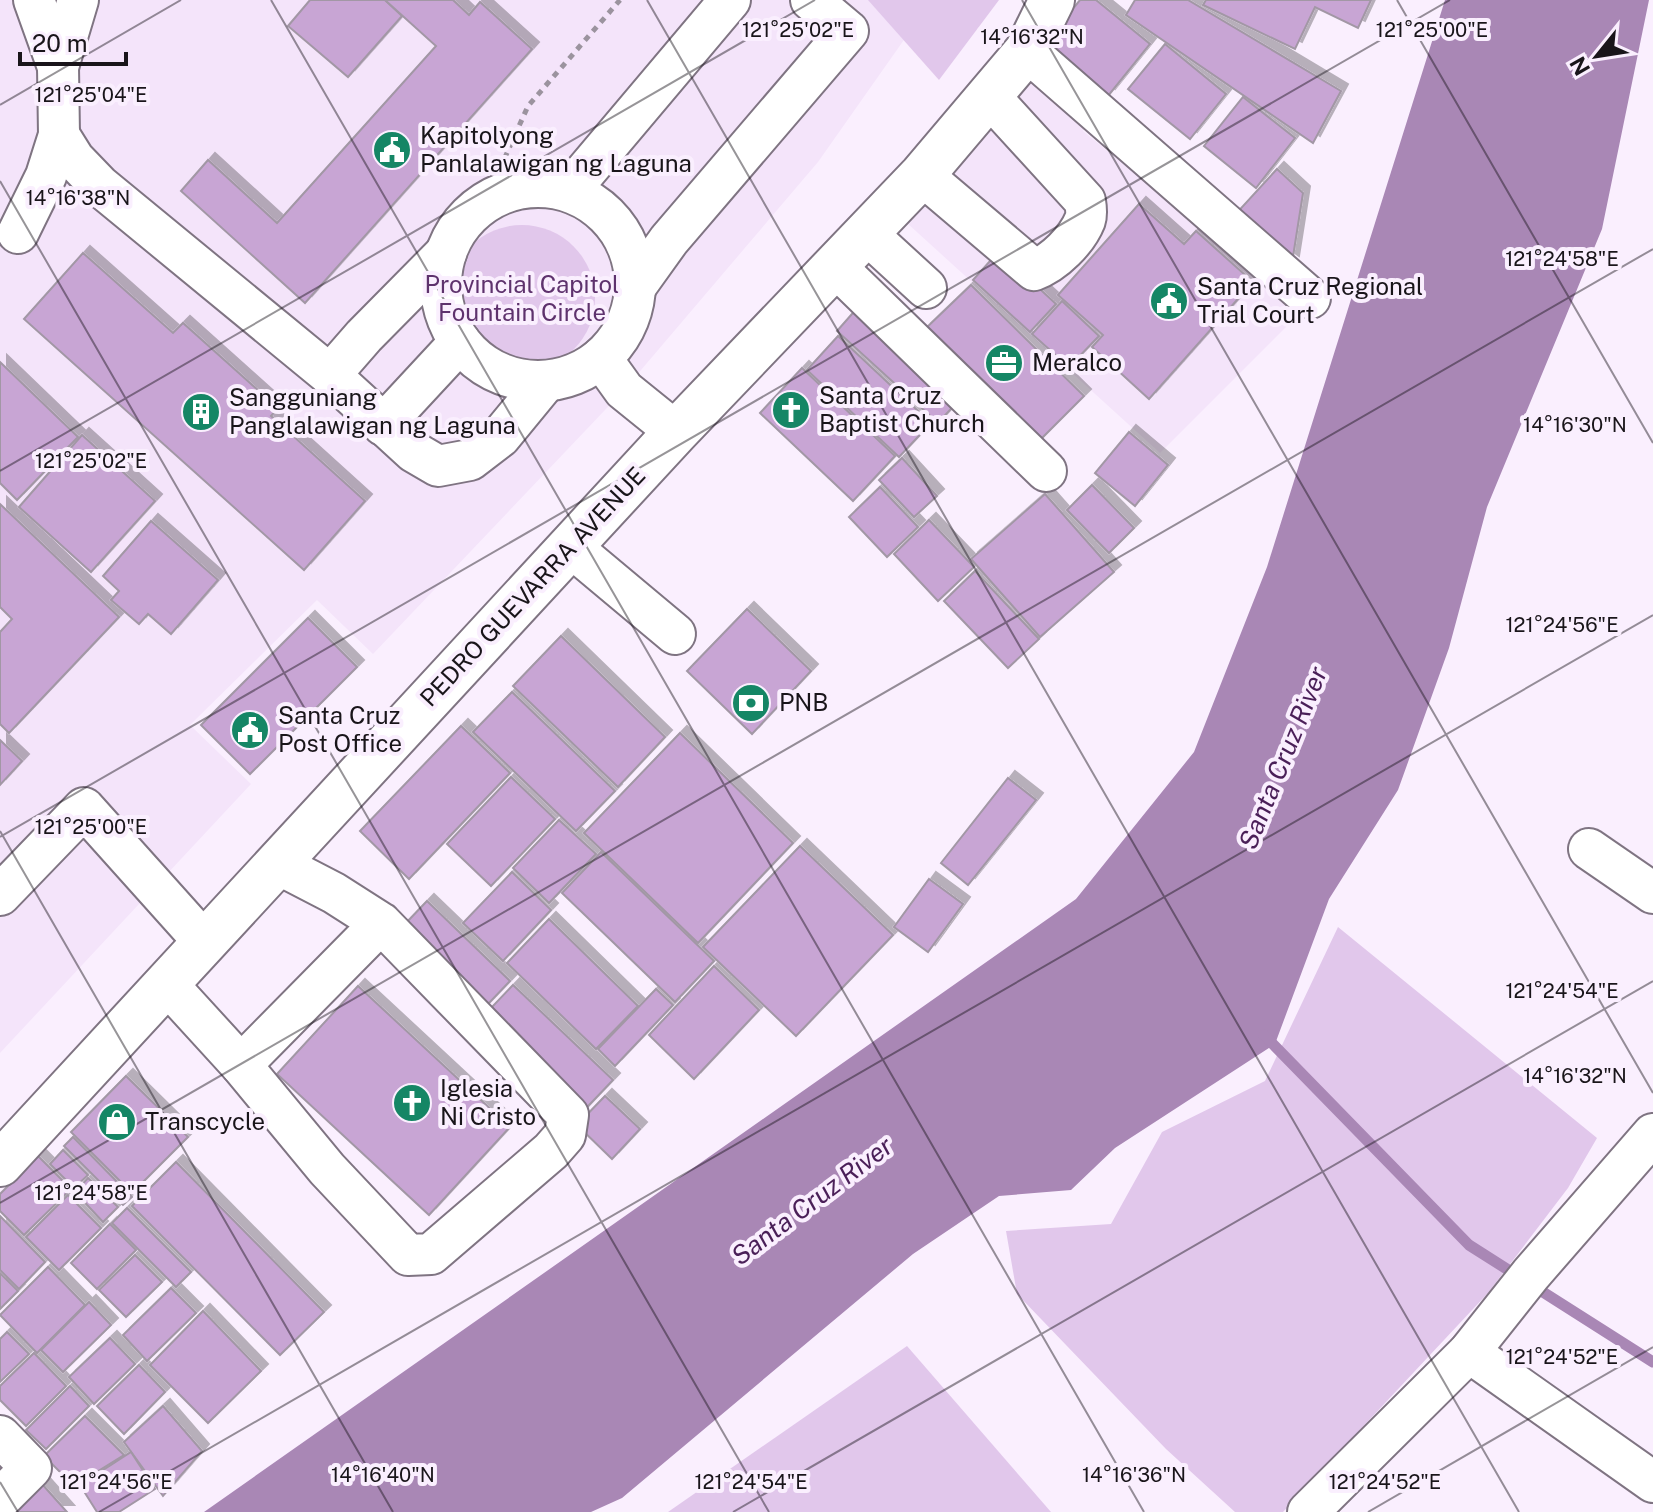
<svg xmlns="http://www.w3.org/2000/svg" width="1653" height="1512" font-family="'Public Sans',sans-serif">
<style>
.built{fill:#f4e4fa}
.green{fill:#e1c7eb}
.water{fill:#a987b5}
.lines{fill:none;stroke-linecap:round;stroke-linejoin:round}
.stream{stroke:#a987b5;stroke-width:11}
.building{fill:#c8a5d4;stroke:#a297a5;stroke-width:2;filter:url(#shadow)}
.minor-casing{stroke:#7f7482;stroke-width:44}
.major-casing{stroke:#7f7482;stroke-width:48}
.path{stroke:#9b939e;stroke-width:5;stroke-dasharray:6 6;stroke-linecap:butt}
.minor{stroke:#fff;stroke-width:40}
.major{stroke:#fff;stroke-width:44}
.ticks{fill:none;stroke:#19151a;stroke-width:2;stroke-opacity:0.45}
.labels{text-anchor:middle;stroke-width:8;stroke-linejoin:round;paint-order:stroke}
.poi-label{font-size:24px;fill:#19151a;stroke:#faeffe;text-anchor:start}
.park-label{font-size:24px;fill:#5e326d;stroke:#faeffe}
.street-label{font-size:24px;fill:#19151a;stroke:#faeffe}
.water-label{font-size:26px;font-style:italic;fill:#4a1f58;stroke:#faeffe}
.ticks-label{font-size:20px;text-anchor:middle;fill:#19151a;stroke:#faeffe;stroke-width:8;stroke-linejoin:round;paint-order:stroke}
</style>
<defs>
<filter id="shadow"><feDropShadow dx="7" dy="-7" stdDeviation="0" flood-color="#0004"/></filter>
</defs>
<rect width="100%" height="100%" fill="#faeffe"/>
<!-- built -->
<g class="built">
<path d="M0 0H932L818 162 624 390 373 654 317 600 190 725 251 784 0 1053Z"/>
<path d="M1029 76 1090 121 1083 131 1303 310 1160 453 907 223Z"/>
</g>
<!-- green -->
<g class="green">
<path d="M868 0H999L939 80Z"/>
<circle cx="522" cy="298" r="73"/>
<path d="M1338 927 1597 1138 1568 1188 1488 1293 1283 1512H1235L1166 1449 1017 1294 1006 1231 1111 1224 1162 1132 1265 1081Z"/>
<path d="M907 1346 1051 1512H668Z"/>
</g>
<!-- water -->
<path class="water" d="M1445 0H1649L1602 229 1487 507 1449 648 1398 790 1329 899 1275 1044 1115 1148 1071 1190 999 1196 913 1254 622 1498 591 1512H204L1076 899 1194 752 1267 567Z"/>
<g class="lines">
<!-- stream -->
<path class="stream" d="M1264 1035 1469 1245 1653 1362"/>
</g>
<!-- building -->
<g class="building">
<path d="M310 0H385L402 16 348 77 288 26Z"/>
<path d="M385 0H453L469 15 480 2 532 49 305 303 181 191 208 160 277 223 436 46Z"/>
<path d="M1080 0H1096L1150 44 1108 96 1044 44Z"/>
<path d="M1135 0H1188L1341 91 1313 143 1126 15Z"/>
<path d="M1206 0H1371L1358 28 1315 7 1295 49 1203 5Z"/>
<path d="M1165 44 1226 94 1190 139 1128 89Z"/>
<path d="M1243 97 1295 138 1256 188 1204 146Z"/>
<path d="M1277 169 1303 193 1292 263 1232 218Z"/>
<path d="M1139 204 1184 244 1196 231 1253 282 1149 399 1092 347 1103 335 1058 295Z"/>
<path d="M999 251 1056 304 1030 332 973 280Z"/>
<path d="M83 253 173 333 183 323 278 408 271 416 365 501 304 570 24 319Z"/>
<path d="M971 285 1084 396 1036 444 924 330Z"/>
<path d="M1062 301 1099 336 1069 367 1032 334Z"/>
<path d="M859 306 960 399 938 423 837 331Z"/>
<path d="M838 336 931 423 899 457 807 370Z"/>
<path d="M0 362 78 437 17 500 0 483Z"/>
<path d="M802 368 895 456 853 501 760 413Z"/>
<path d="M1129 432 1168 465 1135 506 1095 473Z"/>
<path d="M82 435 155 501 91 572 19 507Z"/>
<path d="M902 458 937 496 914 517 879 480Z"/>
<path d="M1092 485 1134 528 1109 553 1067 510Z"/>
<path d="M880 487 918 527 887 557 849 517Z"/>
<path d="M1045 494 1114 572 1040 637 971 559Z"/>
<path d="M0 504 119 617 9 733 0 724V632L12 619 0 607Z"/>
<path d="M929 520 974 567 938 601 894 554Z"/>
<path d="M151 521 218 580 171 634 148 614 139 624 111 600 119 591 103 576Z"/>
<path d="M975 571 1039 639 1008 668 944 601Z"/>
<path d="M747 609 811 671 752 734 687 671Z"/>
<path d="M308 618 357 667 250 774 201 725Z"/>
<path d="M561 636 665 737 618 787 513 686Z"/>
<path d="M512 692 615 791 576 831 473 732Z"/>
<path d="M461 726 510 773 409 879 360 831Z"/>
<path d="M680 733 793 843 698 943 584 833Z"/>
<path d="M0 740 22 761 0 785Z"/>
<path d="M511 777 555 819 491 886 447 844Z"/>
<path d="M1008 778 1036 800 968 885 941 863Z"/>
<path d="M559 820 596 854 549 903 513 868Z"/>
<path d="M800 846 893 935 796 1036 703 947Z"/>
<path d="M601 852 714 961 675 1002 562 893Z"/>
<path d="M512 872 551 910 503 961 463 923Z"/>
<path d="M929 879 963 904 928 952 894 927Z"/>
<path d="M427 901 510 981 466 1027 383 947Z"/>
<path d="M549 919 638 1006 596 1049 507 963Z"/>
<path d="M714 966 759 1010 694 1079 649 1035Z"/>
<path d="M513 985 613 1080 571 1124 472 1028Z"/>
<path d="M358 986 510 1127 429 1215 277 1074Z"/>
<path d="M656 989 673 1005 615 1066 598 1049Z"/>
<path d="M126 1076 188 1137 132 1193 71 1132Z"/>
<path d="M605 1096 640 1129 612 1159 577 1125Z"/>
<path d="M73 1137 132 1197 123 1205 64 1146Z"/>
<path d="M63 1150 88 1175 74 1188 50 1164Z"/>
<path d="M38 1156 71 1189 24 1235 0 1211V1194Z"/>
<path d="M176 1162 324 1312 280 1355 132 1206Z"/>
<path d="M88 1178 118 1207 103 1222 75 1192Z"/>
<path d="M68 1195 101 1228 59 1270 26 1237Z"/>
<path d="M127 1208 191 1272 176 1287 112 1223Z"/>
<path d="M0 1216 45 1262 19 1289 0 1270Z"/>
<path d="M110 1224 136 1250 97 1289 71 1263Z"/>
<path d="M135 1255 162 1282 126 1317 99 1290Z"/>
<path d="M48 1267 85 1305 37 1353 0 1315Z"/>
<path d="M0 1273 18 1291 0 1309Z"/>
<path d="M171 1288 196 1313 147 1361 123 1335Z"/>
<path d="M89 1302 111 1325 63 1372 41 1350Z"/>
<path d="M203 1311 261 1371 208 1423 150 1365Z"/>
<path d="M7 1332 29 1354 0 1382V1339Z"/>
<path d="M110 1338 135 1364 94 1404 69 1377Z"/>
<path d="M34 1353 66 1386 26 1426 0 1400V1386Z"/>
<path d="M139 1365 165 1392 124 1434 97 1406Z"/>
<path d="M70 1386 89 1406 46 1449 26 1430Z"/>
<path d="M163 1406 202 1451 163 1496 124 1442Z"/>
<path d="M85 1416 124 1455 74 1486 44 1456Z"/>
<path d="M131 1452 155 1489 119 1512H97L80 1485Z"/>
<path d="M42 1484 67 1512H12Z"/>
</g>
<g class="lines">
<defs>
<g id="minor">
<path d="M1027 51 1310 298"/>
<path d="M58 67 78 0"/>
<path d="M59 135 74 159 100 186 330 375 414 452 438 466 470 460 500 437 546 381"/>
<path d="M922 175 1034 270C1054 263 1077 240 1085 220 1087 214 1086 207 1085 201L990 97"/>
<circle cx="538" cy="284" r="97"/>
<path d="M569 191 730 0"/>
<path d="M18 233 46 176 59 135 58 67 34 0"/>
<path d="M866 233 926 288"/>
<path d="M835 266 1046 471"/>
<path d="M636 286 669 240 848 31 811 0"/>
<path d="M601 358 624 390 676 432"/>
<path d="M330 375 364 336 446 253"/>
<path d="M383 425 460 342"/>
<path d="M571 547 675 634"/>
<path d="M1589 849 1653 893"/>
<path d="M278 864 334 893 381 923 568 1115 565 1135 551 1151 431 1254 408 1255 327 1169 241 1065 381 923"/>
<path d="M0 895 84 808 205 943"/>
<path d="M167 984 241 1065"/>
<path d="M1469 1352 1653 1482"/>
<path d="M0 1436 31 1468 0 1499"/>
<path d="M1308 1512 1469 1352 1531 1274 1653 1134"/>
</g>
<path id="major" d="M0 1164 676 432 922 175 1027 51 1052 0"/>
</defs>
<!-- minor casing -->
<use href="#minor" class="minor-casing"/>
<!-- major casing -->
<use href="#major" class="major-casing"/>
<!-- path -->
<path class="path" d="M485 202 528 106 620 0"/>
<!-- minor -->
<use href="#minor" class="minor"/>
<!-- major -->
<use href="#major" class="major"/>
</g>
<!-- ticks -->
<path class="ticks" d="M271 0 1144 1512M647 0 1519 1512M1022 0 1653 1093M1397 0 1653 443M0 105 181 0M0 181 769 1512M0 471 815 0M0 831 393 1512M0 837 1450 0M0 1203 1653 249M0 1482 18 1512M99 1512 1653 615M733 1512 1653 981M1368 1512 1653 1347"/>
<!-- icons -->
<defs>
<symbol id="civic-disc" viewBox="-11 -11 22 22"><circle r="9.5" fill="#158665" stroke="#faeffe"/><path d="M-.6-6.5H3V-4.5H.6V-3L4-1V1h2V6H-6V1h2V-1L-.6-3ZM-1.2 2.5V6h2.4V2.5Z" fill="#fff"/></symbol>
<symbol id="office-disc" viewBox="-11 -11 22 22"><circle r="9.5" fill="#158665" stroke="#faeffe"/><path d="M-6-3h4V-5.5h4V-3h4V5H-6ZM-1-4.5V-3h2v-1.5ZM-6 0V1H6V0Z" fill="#fff"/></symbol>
<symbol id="church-disc" viewBox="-11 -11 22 22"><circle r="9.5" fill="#158665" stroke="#faeffe"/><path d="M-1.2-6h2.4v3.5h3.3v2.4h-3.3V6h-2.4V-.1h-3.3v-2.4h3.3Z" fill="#fff"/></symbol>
<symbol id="building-disc" viewBox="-11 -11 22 22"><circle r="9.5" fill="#158665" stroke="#faeffe"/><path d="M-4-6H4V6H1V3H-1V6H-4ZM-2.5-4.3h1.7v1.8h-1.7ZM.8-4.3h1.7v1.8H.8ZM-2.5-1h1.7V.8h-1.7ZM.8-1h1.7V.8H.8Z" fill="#fff"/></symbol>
<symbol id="bank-disc" viewBox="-11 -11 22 22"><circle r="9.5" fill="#158665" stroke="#faeffe"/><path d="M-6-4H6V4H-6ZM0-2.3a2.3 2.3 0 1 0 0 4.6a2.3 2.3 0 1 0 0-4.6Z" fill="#fff"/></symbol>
<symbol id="shop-disc" viewBox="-11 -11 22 22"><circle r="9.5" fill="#158665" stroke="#faeffe"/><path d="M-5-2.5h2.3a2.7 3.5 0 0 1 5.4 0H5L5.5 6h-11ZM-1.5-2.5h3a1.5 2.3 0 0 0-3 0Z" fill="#fff"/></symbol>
</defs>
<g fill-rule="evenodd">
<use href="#civic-disc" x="370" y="128" width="44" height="44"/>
<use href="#civic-disc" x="1147" y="279" width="44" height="44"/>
<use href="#office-disc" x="982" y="341" width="44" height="44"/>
<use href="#church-disc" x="769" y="388" width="44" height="44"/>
<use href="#building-disc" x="179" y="390" width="44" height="44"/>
<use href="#bank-disc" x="729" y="681" width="44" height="44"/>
<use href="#civic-disc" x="228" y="708" width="44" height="44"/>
<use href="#church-disc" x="390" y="1081" width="44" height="44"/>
<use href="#shop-disc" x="95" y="1100" width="44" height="44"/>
</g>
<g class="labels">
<!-- poi labels -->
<g class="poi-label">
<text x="420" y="144">Kapitolyong<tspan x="420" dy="28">Panlalawigan ng Laguna</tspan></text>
<text x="1197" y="295">Santa Cruz Regional<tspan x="1197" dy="28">Trial Court</tspan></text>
<text x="1032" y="371">Meralco</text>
<text x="819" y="404">Santa Cruz<tspan x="819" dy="28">Baptist Church</tspan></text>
<text x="229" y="406">Sangguniang<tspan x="229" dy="28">Panglalawigan ng Laguna</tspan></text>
<text x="779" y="711">PNB</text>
<text x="278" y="724">Santa Cruz<tspan x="278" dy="28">Post Office</tspan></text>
<text x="440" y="1097">Iglesia<tspan x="440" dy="28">Ni Cristo</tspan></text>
<text x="145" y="1130">Transcycle</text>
</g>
<!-- park labels -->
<g class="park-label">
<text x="522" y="293">Provincial Capitol<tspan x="522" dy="28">Fountain Circle</tspan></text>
</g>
<!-- street labels -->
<g class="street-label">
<text transform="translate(533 587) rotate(-47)" y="8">PEDRO GUEVARRA AVENUE</text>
</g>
<!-- water labels -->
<g class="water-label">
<text transform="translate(1283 758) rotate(-68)" y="9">Santa Cruz River</text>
<text transform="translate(812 1201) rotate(-37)" y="9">Santa Cruz River</text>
</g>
</g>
<g class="ticks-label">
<text x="798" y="37">121°25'02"E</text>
<text x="1432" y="37">121°25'00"E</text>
<text x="1032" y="44">14°16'32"N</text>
<text x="91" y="102">121°25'04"E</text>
<text x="78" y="205">14°16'38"N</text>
<text x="1562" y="266">121°24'58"E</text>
<text x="1575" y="432">14°16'30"N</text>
<text x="91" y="468">121°25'02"E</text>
<text x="1562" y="632">121°24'56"E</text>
<text x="91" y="834">121°25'00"E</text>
<text x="1562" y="998">121°24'54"E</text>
<text x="1575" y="1083">14°16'32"N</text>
<text x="91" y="1200">121°24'58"E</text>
<text x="1562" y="1364">121°24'52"E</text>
<text x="383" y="1482">14°16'40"N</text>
<text x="1134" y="1482">14°16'36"N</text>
<text x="116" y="1489">121°24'56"E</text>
<text x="751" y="1489">121°24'54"E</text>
<text x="1385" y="1489">121°24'52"E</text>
</g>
<!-- north arrow -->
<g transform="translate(1597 56) rotate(240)" stroke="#faeffe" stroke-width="6" paint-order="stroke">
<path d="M0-6L14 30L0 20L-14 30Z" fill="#19151a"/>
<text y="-12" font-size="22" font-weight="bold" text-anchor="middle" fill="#19151a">N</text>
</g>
<!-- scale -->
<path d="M20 52v12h106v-12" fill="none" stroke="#19151a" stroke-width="4"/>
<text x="32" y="52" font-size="24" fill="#19151a" stroke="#faeffe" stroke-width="6" paint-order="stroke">20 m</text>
</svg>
